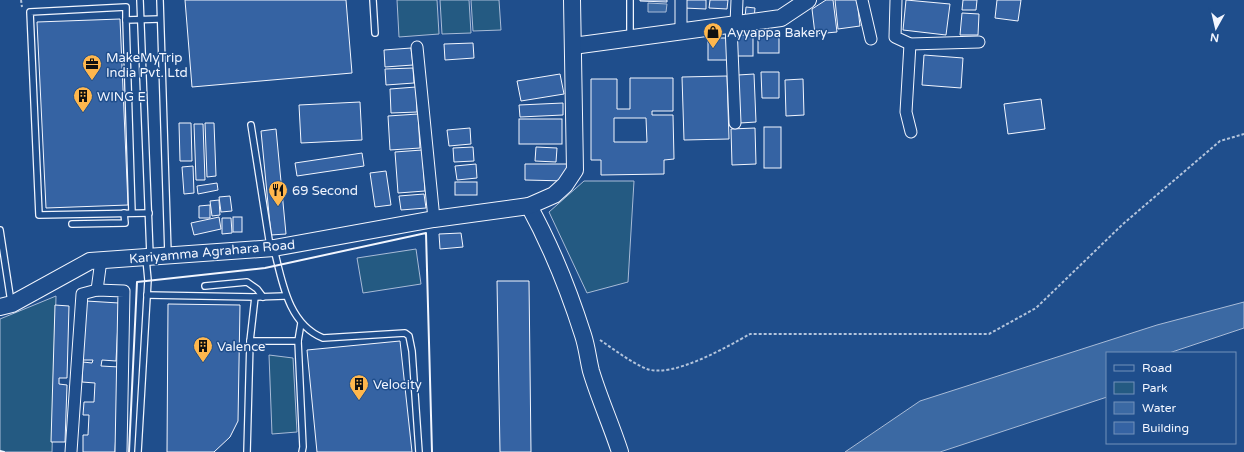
<svg xmlns="http://www.w3.org/2000/svg" width="1244" height="452" font-family="'Varela Round',sans-serif">
<style>
.green{fill:#245a82;stroke:#a8bbd7}
.water{fill:#3b69a3;stroke:#a8bbd7}
.building{fill:#3563a3;stroke:#f2f6ff;fill-rule:evenodd}
.lines{fill:none;stroke-linecap:round;stroke-linejoin:round}
.lane-casing{stroke:#f2f6ff;stroke-width:8}
.street-casing{stroke:#f2f6ff;stroke-width:13}
.secondary-casing{stroke:#f2f6ff;stroke-width:18}
.path{stroke:#b3c4dc;stroke-width:2;stroke-dasharray:3 2;stroke-linecap:butt}
.lane{stroke:#1f4e8c;stroke-width:5.5}
.street{stroke:#1f4e8c;stroke-width:11}
.secondary{stroke:#1f4e8c;stroke-width:16}
.wall{stroke:#f2f6ff;stroke-width:2}
.labels{text-anchor:middle;stroke-width:3;stroke-linejoin:round;paint-order:stroke}
.poi-label{font-size:13px;fill:#f2f6ff;stroke:#1f4e8c;text-anchor:start}
.street-label{font-size:13px;fill:#f2f6ff;stroke:#1f4e8c}
</style>
<rect width="100%" height="100%" fill="#1f4e8c"/>
<!-- green -->
<g class="green">
<path d="M397 0H437L439 34 399 37Z"/>
<path d="M440 0H469L471 33 442 34Z"/>
<path d="M471 0H499L501 30 473 31Z"/>
<path d="M584 181H634L628 282 587 293 549 212Z"/>
<path d="M416 249 421 284 363 293 357 258Z"/>
<path d="M56 296 52 452H4L0 451V319Z"/>
<path d="M269 355 293 358 297 432 272 434Z"/>
</g>
<!-- water -->
<g class="water">
<path d="M648 3 667 4 666 12H648Z"/>
<path d="M1244 302V328L1169 353H1107V397L940 452H845L920 401 1157 325Z"/>
</g>
<!-- building -->
<g class="building">
<path d="M185 0H346L352 73 192 87Z"/>
<path d="M640 0H667V2L640 1Z"/>
<path d="M685 0H706V9L684 8Z"/>
<path d="M710 0H728L727 9 709 8Z"/>
<path d="M826 0H833L837 32 815 34 812 9Z"/>
<path d="M835 0H857L860 26 838 29Z"/>
<path d="M906 0 950 4 946 35 903 30Z"/>
<path d="M963 0H977L976 10H962Z"/>
<path d="M997 0H1021L1018 21 995 18Z"/>
<path d="M746 7 755 8 754 19 745 18Z"/>
<path d="M962 13 979 14 978 35H960Z"/>
<path d="M120 19 128 205 46 208 37 22Z"/>
<rect x="758" y="34" width="21" height="19"/>
<rect x="737" y="35" width="16" height="21"/>
<rect x="708" y="38" width="19" height="22"/>
<path d="M473 43 474 58 445 60 444 44Z"/>
<path d="M411 48 413 65 385 67 384 50Z"/>
<path d="M924 55 963 58 961 88 922 85Z"/>
<path d="M413 68 414 83 386 85 385 69Z"/>
<path d="M761 72H779V98H762Z"/>
<path d="M560 74 564 94 521 101 517 81Z"/>
<path d="M754 74 756 122 740 123 738 75Z"/>
<path d="M727 76 729 139 684 140 682 77Z"/>
<path d="M630 78H673V111H652V115H673L674 159 664 160V174L601 175V160H591V79H617V109H630ZM614 118H646L647 142H614Z"/>
<path d="M803 79 804 115 786 116 785 80Z"/>
<path d="M416 87 417 112 391 113 390 89Z"/>
<path d="M1041 99 1045 129 1008 134 1004 104Z"/>
<path d="M360 102 362 140 301 143 299 105Z"/>
<path d="M563 103V115L520 117 519 105Z"/>
<path d="M418 114 420 148 390 150 388 116Z"/>
<rect x="519" y="119" width="43" height="25"/>
<path d="M179 123H191L192 161H180Z"/>
<path d="M205 123H214L216 176 207 177Z"/>
<path d="M194 124H203L205 180H196Z"/>
<rect x="764" y="127" width="17" height="41"/>
<path d="M470 128 471 144 449 146 447 130Z"/>
<path d="M755 128 756 164 732 165 731 129Z"/>
<path d="M276 129 286 234 271 235 261 131Z"/>
<path d="M473 147 474 161 454 162 453 148Z"/>
<path d="M536 147 557 148 556 162 535 161Z"/>
<path d="M422 150 425 191 398 193 395 152Z"/>
<path d="M362 153 364 166 297 176 295 163Z"/>
<path d="M476 164 477 178 457 180 455 166Z"/>
<path d="M525 164H567V181L525 180Z"/>
<path d="M193 166 194 193 184 194 182 167Z"/>
<path d="M386 171 391 205 375 207 370 173Z"/>
<rect x="455" y="182" width="22" height="13"/>
<path d="M217 183 218 190 198 194 197 186Z"/>
<path d="M424 194 426 208 401 210 399 196Z"/>
<path d="M230 196 232 211 221 212 219 197Z"/>
<path d="M219 200 220 215 212 216 210 201Z"/>
<path d="M210 205V218H199V206Z"/>
<path d="M219 217 221 229 194 235 191 223Z"/>
<rect x="233" y="217" width="9" height="15"/>
<path d="M222 218H231L232 233 222 234Z"/>
<path d="M461 233 463 247 440 249 439 234Z"/>
<path d="M497 281H529L531 452H500Z"/>
<path d="M86 301 119 303 116 361 102 360 101 366 119 367 115 452H83V435H88L89 415H83L84 402H94L95 383 82 382 83 362 92 363 93 360H82Z"/>
<path d="M168 304 240 305 238 421 230 437 214 452H167Z"/>
<path d="M55 305 69 306 67 378H59V384L67 385 65 442H51Z"/>
<path d="M400 341 412 452H317L307 350Z"/>
</g>
<g class="lines">
<defs>
<g id="lane">
<path d="M140 0 150 255"/>
<path d="M160 0 168 254"/>
<path d="M373 0 375 33"/>
<path d="M126 20V7L30 12 39 215 149 213"/>
<path d="M630 36V0"/>
<path d="M251 125 270 246"/>
<path d="M132 213 126 20 160 19"/>
<path d="M72 224 125 223 124 213"/>
<path d="M0 230 11 302"/>
<path d="M274 249C282 281 288 324 323 338L405 333 409 336 412 351 419 452"/>
<path d="M205 286 247 282 257 289 263 297"/>
<path d="M147 295 255 297 285 296"/>
<path d="M301 323 298 341 303 447 302 452"/>
<path d="M250 341H298"/>
<path d="M138 452 148 280 146 259"/>
<path d="M247 452 250 341 255 297"/>
</g>
<g id="street">
<path d="M862 0 871 39"/>
<path d="M896 0 895 37 910 44 979 42"/>
<path d="M736 24 737 0"/>
<path d="M731 25 735 123"/>
<path d="M681 32V0"/>
<path d="M910 44 906 112 911 132"/>
<path d="M417 47 434 219"/>
<path d="M97 290 101 260"/>
<path d="M71 452 82 294 97 290 124 291 121 452"/>
</g>
<g id="secondary">
<path d="M573 46 781 18 808 0"/>
<path d="M529 206C551 246 569 291 583 335 587 347 588 359 591 371 599 398 611 424 620 452"/>
<path d="M0 307 12 304 90 261 274 248 434 219 529 206 554 195 565 185 575 170 572 0"/>
</g>
</defs>
<!-- lane casing -->
<use href="#lane" class="lane-casing"/>
<!-- street casing -->
<use href="#street" class="street-casing"/>
<!-- secondary casing -->
<use href="#secondary" class="secondary-casing"/>
<!-- path -->
<g class="path">
<path d="M21 0 22 7"/>
<path d="M600 340C615 350 630 362 647 369 673 378 727 347 750 334H989L1036 308 1123 224 1220 141 1244 134"/>
</g>
<!-- lane -->
<use href="#lane" class="lane"/>
<!-- street -->
<use href="#street" class="street"/>
<!-- secondary -->
<use href="#secondary" class="secondary"/>
<!-- wall -->
<g class="wall">
<path d="M0 451 4 452"/>
<path d="M129 452 137 282 265 268 426 233 432 452"/>
</g>
</g>
<!-- icons -->
<defs>
<symbol id="shop-pin" viewBox="-11 -11 22 30"><path d="M0 17L-7.5 6A9.5 9.5 0 1 1 7.5 6Z" fill="#ffb74d" stroke="#1f4e8c"/><path d="M-5-2.5h2.3a2.7 3.5 0 0 1 5.4 0H5L5.5 6h-11ZM-1.5-2.5h3a1.5 2.3 0 0 0-3 0Z" fill="#111"/></symbol>
<symbol id="office-pin" viewBox="-11 -11 22 30"><path d="M0 17L-7.5 6A9.5 9.5 0 1 1 7.5 6Z" fill="#ffb74d" stroke="#1f4e8c"/><path d="M-6-3h4V-5.5h4V-3h4V5H-6ZM-1-4.5V-3h2v-1.5ZM-6 0V1H6V0Z" fill="#111"/></symbol>
<symbol id="building-pin" viewBox="-11 -11 22 30"><path d="M0 17L-7.5 6A9.5 9.5 0 1 1 7.5 6Z" fill="#ffb74d" stroke="#1f4e8c"/><path d="M-4-6H4V6H1V3H-1V6H-4ZM-2.5-4.3h1.7v1.8h-1.7ZM.8-4.3h1.7v1.8H.8ZM-2.5-1h1.7V.8h-1.7ZM.8-1h1.7V.8H.8Z" fill="#111"/></symbol>
<symbol id="restaurant-pin" viewBox="-11 -11 22 30"><path d="M0 17L-7.5 6A9.5 9.5 0 1 1 7.5 6Z" fill="#ffb74d" stroke="#1f4e8c"/><path d="M-5-6h1v4h1v-4h1v4h1v-4h1v5L-1.5 .5V6h-2V.5L-5-1ZM5-6V6H3V1.5H1.5Q1.5-4 5-6Z" fill="#111"/></symbol>
</defs>
<g fill-rule="evenodd">
<use href="#shop-pin" x="702" y="21" width="22" height="30"/>
<use href="#office-pin" x="81" y="53" width="22" height="30"/>
<use href="#building-pin" x="72" y="85" width="22" height="30"/>
<use href="#restaurant-pin" x="267" y="179" width="22" height="30"/>
<use href="#building-pin" x="192" y="335" width="22" height="30"/>
<use href="#building-pin" x="348" y="373" width="22" height="30"/>
</g>
<g class="labels">
<!-- poi labels -->
<g class="poi-label">
<text x="727" y="37">Ayyappa Bakery</text>
<text x="106" y="62">MakeMyTrip<tspan x="106" dy="15">India Pvt. Ltd</tspan></text>
<text x="97" y="101">WING E</text>
<text x="292" y="195">69 Second</text>
<text x="217" y="351">Valence</text>
<text x="373" y="389">Velocity</text>
</g>
<!-- street labels -->
<g class="street-label">
<text transform="translate(212 251) rotate(-5)" y="5">Kariyamma Agrahara Road</text>
</g>
</g>
<!-- legend -->
<rect x="1106" y="352" width="130" height="92" fill="#1f4e8c" stroke="#7391ba"/>
<rect x="1114" y="365" width="20" height="6" fill="#1f4e8c" stroke="#7391ba"/>
<text x="1142" y="372" font-size="12" fill="#f2f6ff">Road</text>
<rect x="1114" y="382" width="20" height="12" fill="#245a82" stroke="#7391ba"/>
<text x="1142" y="392" font-size="12" fill="#f2f6ff">Park</text>
<rect x="1114" y="402" width="20" height="12" fill="#3b69a3" stroke="#7391ba"/>
<text x="1142" y="412" font-size="12" fill="#f2f6ff">Water</text>
<rect x="1114" y="422" width="20" height="12" fill="#3563a3" stroke="#7391ba"/>
<text x="1142" y="432" font-size="12" fill="#f2f6ff">Building</text>
<!-- north arrow -->
<g transform="translate(1216 28) rotate(188)" stroke="#1f4e8c" stroke-width="3" paint-order="stroke">
<path d="M0-3L7 15L0 10L-7 15Z" fill="#f2f6ff"/>
<text y="-6" font-size="11" font-weight="bold" text-anchor="middle" fill="#f2f6ff">N</text>
</g>
</svg>
